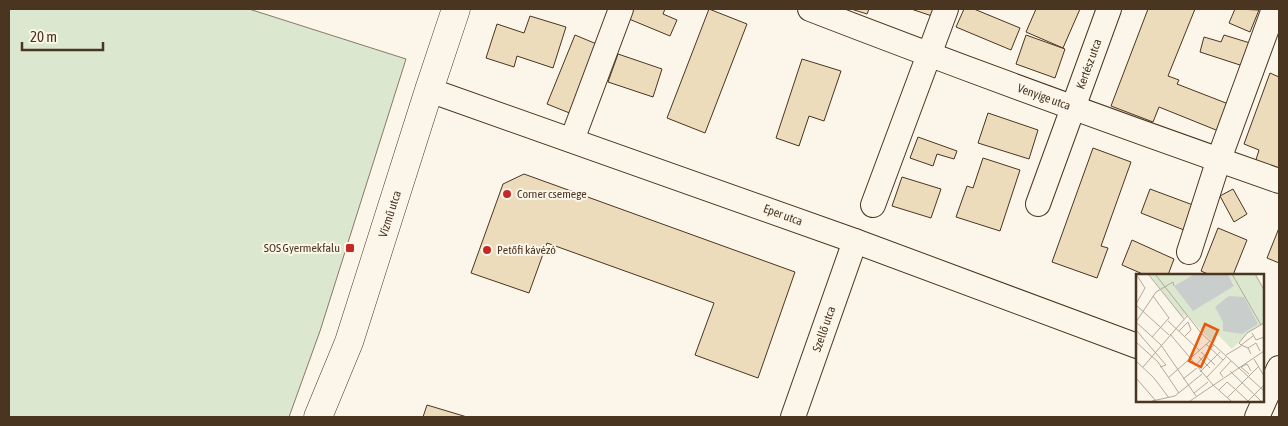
<svg xmlns="http://www.w3.org/2000/svg" width="1288" height="426" font-family="'Asap Condensed',sans-serif">
<style>
.green{fill:#dce7d0;stroke:#887966}
.building{fill:#ecdcbc;stroke:#4a3520}
.lines{fill:none;stroke-linecap:round;stroke-linejoin:round}
.street-casing{stroke:#4a3520;stroke-width:26}
.secondary-casing{stroke:#4a3520;stroke-width:29}
.street{stroke:#fbf6e9;stroke-width:24}
.secondary{stroke:#fbf6e9;stroke-width:28}
.poi-dot{fill:#c62828;stroke:#fbf6e9;stroke-width:2}
.labels{text-anchor:middle;stroke-width:4;stroke-linejoin:round;paint-order:stroke}
.street-label{font-size:12px;fill:#4a3520;stroke:#fbf6e9}
.poi-label{font-size:12px;fill:#4a3520;stroke:#fbf6e9;text-anchor:start}
.inset-road{fill:none;stroke:#b4a999;stroke-width:1}
.view{fill:#e8590c;fill-opacity:0.15;stroke:#e8590c;stroke-width:2.5}
.inset-edge{fill:none;stroke:#4a3520;stroke-width:2.5}
</style>
<rect width="100%" height="100%" fill="#fbf6e9"/>
<!-- green -->
<path class="green" d="M9 9H249L406 59 320 331 289 417H9Z"/>
<!-- building -->
<g class="building">
<path d="M633 9H665L663 14 677 20 670 36 629 19Z"/>
<path d="M709 9 747 24 705 133 667 118Z"/>
<path d="M851 9H869L867 14Z"/>
<path d="M911 9H938L935 17Z"/>
<path d="M964 9H974L1020 28 1011 50 956 27Z"/>
<path d="M1036 9H1080L1063 48 1026 32Z"/>
<path d="M1148 9H1195L1168 76 1179 80 1177 84 1231 105 1221 132 1159 107 1153 122 1111 106Z"/>
<path d="M1235 9 1259 10 1250 32 1229 23Z"/>
<path d="M530 16 566 27 553 68 517 56 514 67 486 58 497 24 524 33Z"/>
<path d="M575 35 599 45 572 114 547 104Z"/>
<path d="M1026 35 1065 49 1055 78 1016 64Z"/>
<path d="M1224 35 1250 43 1243 66 1200 52 1204 37 1221 42Z"/>
<path d="M618 54 662 69 653 97 608 82Z"/>
<path d="M802 59 841 71 824 121 809 116 799 146 776 138Z"/>
<path d="M1270 73 1279 77V172L1255 163 1259 150 1244 144Z"/>
<path d="M988 113 1038 130 1029 159 978 143Z"/>
<path d="M918 137 957 151 954 159 937 154 933 166 910 158Z"/>
<path d="M1093 148 1131 162 1101 246 1108 248 1097 278 1052 262Z"/>
<path d="M983 158 1020 170 1000 231 956 217 967 186 973 188Z"/>
<path d="M524 174 795 272 758 378 695 355 714 303 547 243 529 293 471 273 503 184Z"/>
<path d="M902 177 941 189 931 218 892 206Z"/>
<path d="M1150 189 1193 205 1184 230 1141 213Z"/>
<path d="M1233 189 1247 214 1234 222 1220 196Z"/>
<path d="M1218 228 1247 240 1233 275H1210L1201 271Z"/>
<path d="M1279 228V263L1267 258Z"/>
<path d="M1132 240 1174 259 1168 275H1145L1122 265Z"/>
<path d="M427 405 467 417H423Z"/>
</g>
<g class="lines">
<defs>
<g id="street">
<path d="M810 9C965 69 1122 126 1279 181"/>
<path d="M429 90 855 241 1137 346"/>
<path d="M572 140 621 9"/>
<path d="M1038 204 1109 9"/>
<path d="M873 205 946 9"/>
<path d="M1189 252 1219 159 1274 9"/>
<path d="M793 417 855 241"/>
<path d="M1257 417 1279 368"/>
</g>
<path id="secondary" d="M318 417 349 342 429 90 456 9"/>
</defs>
<!-- street casing -->
<use href="#street" class="street-casing"/>
<!-- secondary casing -->
<use href="#secondary" class="secondary-casing"/>
<!-- street -->
<use href="#street" class="street"/>
<!-- secondary -->
<use href="#secondary" class="secondary"/>
</g>
<!-- markers -->
<g class="poi-dot">
<circle cx="507" cy="194" r="5"/>
<rect x="345" y="243" width="10" height="10" rx="2.5"/>
<circle cx="487" cy="250" r="5"/>
</g>
<g class="labels">
<!-- street labels -->
<g class="street-label">
<text transform="translate(1089 64) rotate(-70)" y="4">Kertész utca</text>
<text transform="translate(1044 97) rotate(20)" y="4">Venyige utca</text>
<text transform="translate(390 214) rotate(-72)" y="4">Vízmű utca</text>
<text transform="translate(783 215) rotate(20)" y="4">Eper utca</text>
<text transform="translate(824 329) rotate(-71)" y="4">Szellő utca</text>
</g>
<!-- poi labels -->
<g class="poi-label">
<text x="517" y="198">Corner csemege</text>
<text x="340" y="252" text-anchor="end">SOS Gyermekfalu</text>
<text x="497" y="254">Petőfi kávézó</text>
</g>
</g>
<!-- overview -->
<g transform="translate(1136 274)">
<rect width="128" height="128" fill="#fbf6e9"/>
<path d="M13 0H59L39 12 98 11 92 0H120L127 13V50L112 59 96 75 81 60 75 67 51 41 46 43Z" fill="#dce7d0"/>
<path d="M59 0H92L98 12 57 37 38 12ZM93 22 108 23 122 50 106 60 87 57V48L79 33Z" fill="#c9cecd"/>
<path class="inset-road" d="M0 0 9 14 0 30M12 0 48 45M19 0 65 59 128 117M96 0 125 51M119 0 128 16M0 31 33 61M32 47 64 77M0 48 25 71 60 122M0 48 20 18 37 8 38 12M0 56 30 91 24 93M43 57 52 48 55 56 48 63M116 59 120 66 128 63M34 60 77 111M16 63 33 44 17 22M0 68 22 88 43 119M70 70 87 86M105 71 103 69 111 59 128 49M112 74 120 69 124 77M65 78 79 91M115 80 112 74 105 71 117 62M90 81 105 72M63 83 74 94M118 85 128 102M0 87 18 104 33 124M59 92 78 71M7 93 51 42M94 97 125 127M64 98 84 78M113 100 105 93 111 90 115 97M87 103 84 99 95 87M0 104 20 127M32 104 74 67M70 104 91 82M47 105 61 94M77 111 95 127M83 116 91 108 99 115 112 127 128 111M58 119 72 108M91 124 122 93M16 127 39 122 66 100M54 127 128 77"/>
<path class="view" d="M69 50 82 56 65 93 53 87Z"/>
<rect width="128" height="128" class="inset-edge"/>
</g>
<!-- border -->
<rect width="1288" height="426" fill="none" stroke="#4a3520" stroke-width="20"/>
<!-- scale -->
<path d="M22 42v8h81v-8" fill="none" stroke="#4a3520" stroke-width="2.5"/>
<text x="30" y="42" font-size="15" fill="#4a3520" stroke="#fbf6e9" stroke-width="4" paint-order="stroke">20 m</text>
</svg>
